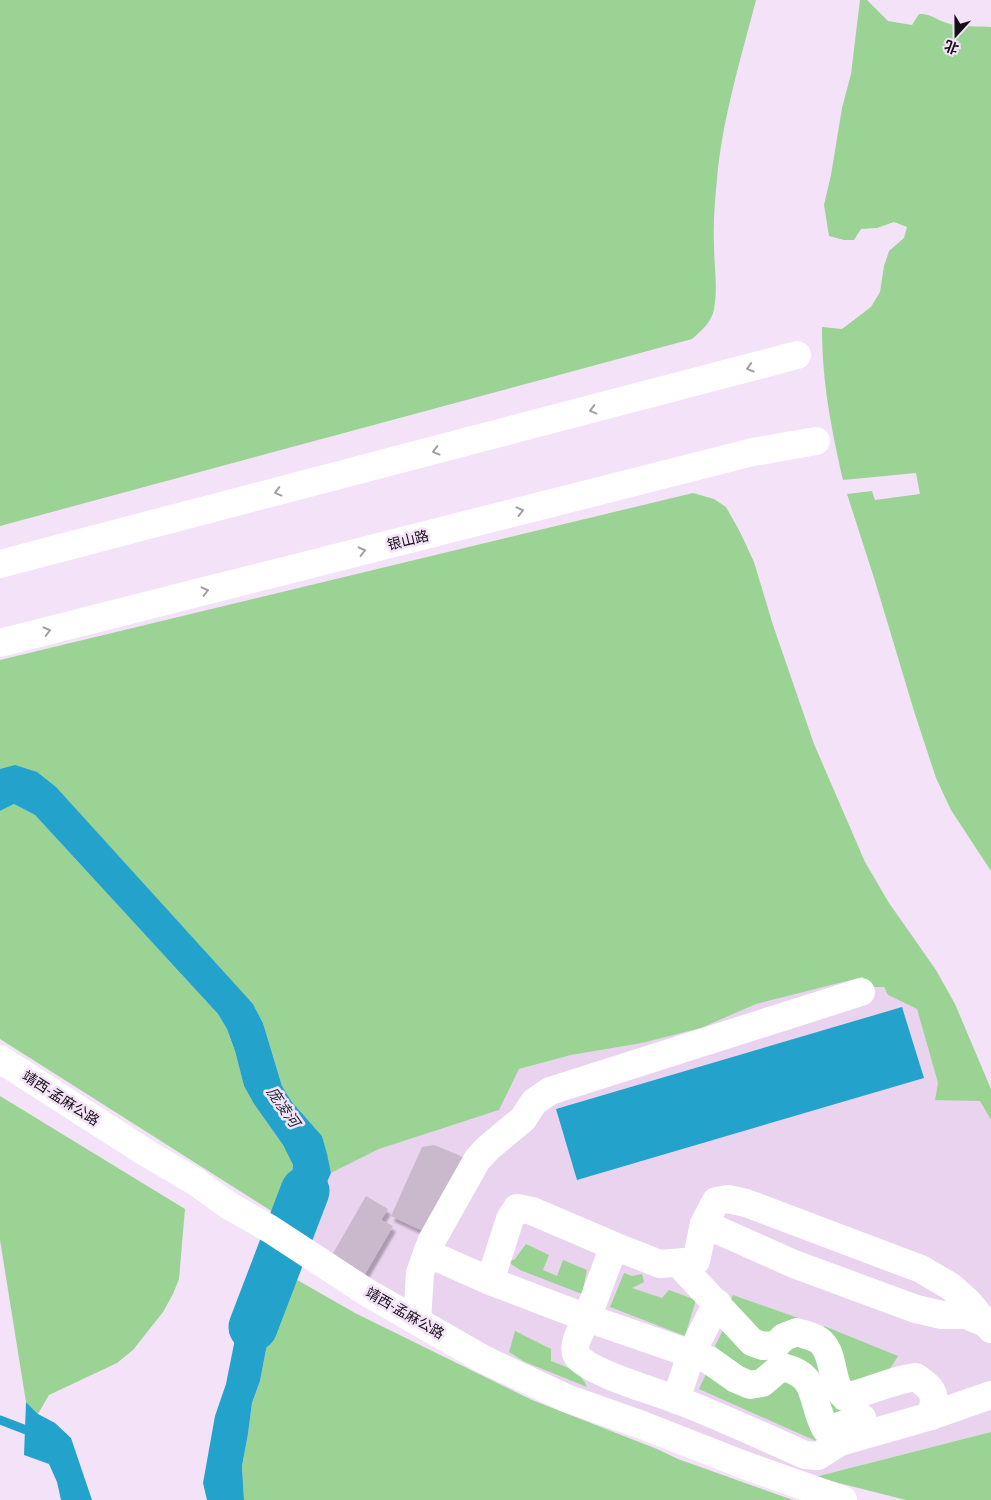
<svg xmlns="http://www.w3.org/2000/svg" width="991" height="1500" font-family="Ubuntu,'Noto Sans SC',sans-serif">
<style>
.built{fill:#ead3ef}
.green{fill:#9bd394}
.water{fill:#23a3cc}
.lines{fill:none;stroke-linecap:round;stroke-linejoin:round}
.stream{stroke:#23a3cc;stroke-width:9}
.river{stroke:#23a3cc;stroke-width:49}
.building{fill:#cab9cd;filter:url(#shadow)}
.minor{stroke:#fff;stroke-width:28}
.major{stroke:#fff;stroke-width:28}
.oneway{stroke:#a19fa2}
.labels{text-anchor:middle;stroke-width:5;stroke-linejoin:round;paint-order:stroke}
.street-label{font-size:14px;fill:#150f16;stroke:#f4e2f8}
.water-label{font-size:15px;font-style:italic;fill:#192e36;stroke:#f4e2f8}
</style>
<defs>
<filter id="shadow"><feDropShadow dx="3" dy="5.5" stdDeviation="1" flood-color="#0004"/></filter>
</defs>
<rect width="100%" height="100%" fill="#f4e2f8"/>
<!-- built -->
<path class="built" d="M863 977 884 987 888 995 917 1009 938 1083 980 1101 991 1120V1432L815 1477 571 1389 440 1324 303 1237 331 1173 379 1149 499 1110 519 1069 571 1055 642 1043 701 1028 756 1004Z"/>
<!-- green -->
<g class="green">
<path d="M0 0H756C741 58 722 120 717 179 715 200 713 223 714 244 714 265 718 288 714 309 712 322 701 331 692 339L0 526Z"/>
<path d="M860 0H867L888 21 912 25 919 14C931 13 938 21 950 24 963 27 978 26 991 27V871L951 810 936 778 914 711 875 581 847 494 872 491 875 500 920 494 916 473 843 480C831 427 822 382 822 327L842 329 871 307 880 292 884 266 889 251 904 238 907 227 894 222 877 228 861 229 854 240H844L829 236 824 205 831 175 842 108 851 74Z"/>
<path d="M693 493 714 499 726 507 740 532 754 562 773 625 814 744 865 862 889 903 936 970 955 1004 991 1089V1120L980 1101 935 1100 938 1083 917 1009 888 995 884 987H867L863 977 756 1004 701 1028 642 1043 571 1055 519 1069 499 1110 379 1149 331 1173 322 1136 292 1102 282 1086 263 1023 253 1004 219 968 0 769V660Z"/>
<path d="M14 804 35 815 218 1014 227 1029 235 1051 244 1086 254 1104 283 1145 293 1165 290 1188 281 1217 0 1039V811Z"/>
<path d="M0 1096 185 1209 179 1279 173 1294 163 1312 133 1350 117 1363 49 1395 38 1414 26 1402 0 1240Z"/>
<path d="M526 1244 549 1255 543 1270 557 1276 563 1260 587 1270 582 1294 520 1270 508 1262 515 1259Z"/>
<path d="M624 1273 632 1276 642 1274 644 1282 632 1288 662 1298 669 1290 696 1300 685 1336 610 1307Z"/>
<path d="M292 1277 355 1313 532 1400 657 1449 678 1459 793 1500H244L242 1466 248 1434 252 1403 260 1381 269 1334Z"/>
<path d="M733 1295 807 1321V1327L781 1329 760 1335 730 1302Z"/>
<path d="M824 1326 898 1356 886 1375 852 1387 822 1334Z"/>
<path d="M724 1328 794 1345H812L836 1409 887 1395 830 1418 813 1368 760 1374 741 1373 715 1346Z"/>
<path d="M515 1331 551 1349V1361C566 1367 581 1371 587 1387L525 1362 509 1352Z"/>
<path d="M706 1374 780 1383 790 1381 802 1396 816 1441 699 1389Z"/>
<path d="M991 1432V1500H906L815 1477Z"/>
</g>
<!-- water -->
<g class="water">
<path d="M15 765 37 772 56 787 253 1004 263 1023 282 1086 292 1102 322 1136 327 1154 331 1173 303 1237 281 1217 290 1188 293 1165 283 1145 254 1104 244 1086 235 1051 227 1029 218 1014 35 815 14 804 0 811V769Z"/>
<path d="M902 1007 924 1078 577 1180 556 1109Z"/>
<path d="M265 1257 292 1277 269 1334 260 1381 252 1403 248 1434 242 1466 244 1500H207L203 1483 215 1416 226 1384 236 1334Z"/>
<path d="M26 1402 38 1414 55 1423 71 1438 92 1500H61L57 1482 49 1464 24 1455Z"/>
</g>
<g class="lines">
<!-- stream -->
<path class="stream" d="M0 1420 34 1433"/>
<!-- river -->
<path class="river" d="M253 1327 305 1191"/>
</g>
<!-- building -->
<g class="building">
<path d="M434 1145 463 1157 421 1230 391 1216 422 1147Z"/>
<path d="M366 1196 388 1209 381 1220 393 1226 365 1274 332 1255Z"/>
</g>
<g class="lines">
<!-- minor -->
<g class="minor">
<path d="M704 1224 794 1264 916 1309 942 1315H966L988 1324"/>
<path d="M614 1246 587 1318 709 1360 736 1379 750 1385 762 1383 781 1367C819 1374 810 1399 825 1428H834L862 1418"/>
<path d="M427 1253 490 1281 587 1318C582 1329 570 1346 578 1357 591 1373 654 1391 675 1399 719 1416 762 1436 805 1455L818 1456 840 1442 931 1416 991 1395"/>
<path d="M679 1264 752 1342 763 1346 776 1345 784 1337 797 1332C805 1335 817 1337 822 1343 836 1358 829 1382 845 1397 870 1392 891 1380 916 1377 934 1390 937 1394 931 1416"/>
<path d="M490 1281 510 1219 517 1208 532 1211 614 1246 660 1264 696 1261 704 1224 716 1201 728 1199 746 1203 921 1269 950 1286 968 1302 991 1329"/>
<path d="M417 1321 420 1273 427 1253 432 1240 477 1160 488 1148 523 1119 534 1102 550 1091 861 992"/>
<path d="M676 1400 691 1354 717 1303"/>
</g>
<!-- major -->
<g class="major">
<path d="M0 564 797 355"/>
<path d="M0 643 753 452 816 441"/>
<path d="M0 1059 148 1154 196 1182 228 1205 270 1229 368 1293 483 1359 566 1398 642 1425 744 1465 843 1500"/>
</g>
</g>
<!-- one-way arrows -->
<defs><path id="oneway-chevron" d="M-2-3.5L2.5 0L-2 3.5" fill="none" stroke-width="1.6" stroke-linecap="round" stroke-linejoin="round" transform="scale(1.25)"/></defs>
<g class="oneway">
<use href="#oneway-chevron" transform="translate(750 368) rotate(164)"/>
<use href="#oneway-chevron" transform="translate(593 410) rotate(165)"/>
<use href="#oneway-chevron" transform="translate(436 451) rotate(165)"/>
<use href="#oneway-chevron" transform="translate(278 492) rotate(165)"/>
<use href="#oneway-chevron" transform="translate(520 511) rotate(-14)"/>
<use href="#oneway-chevron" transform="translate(362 551) rotate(-14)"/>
<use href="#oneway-chevron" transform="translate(205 591) rotate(-14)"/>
<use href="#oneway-chevron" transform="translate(47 631) rotate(-14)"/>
</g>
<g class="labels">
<!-- street labels -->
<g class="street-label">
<text transform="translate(408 540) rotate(-14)" y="5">银山路</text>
<text transform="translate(61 1098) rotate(33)" y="5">靖西-孟麻公路</text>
<text transform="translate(405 1313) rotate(30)" y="5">靖西-孟麻公路</text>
</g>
<!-- water labels -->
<g class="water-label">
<text transform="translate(283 1107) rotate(55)" y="5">庞凌河</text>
</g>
</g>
<!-- north arrow -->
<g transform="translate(956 35) rotate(201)" stroke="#f4e2f8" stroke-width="4" paint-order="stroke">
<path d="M0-4L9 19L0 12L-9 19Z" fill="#150f16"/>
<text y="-8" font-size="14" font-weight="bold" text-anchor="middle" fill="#150f16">北</text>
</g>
</svg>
